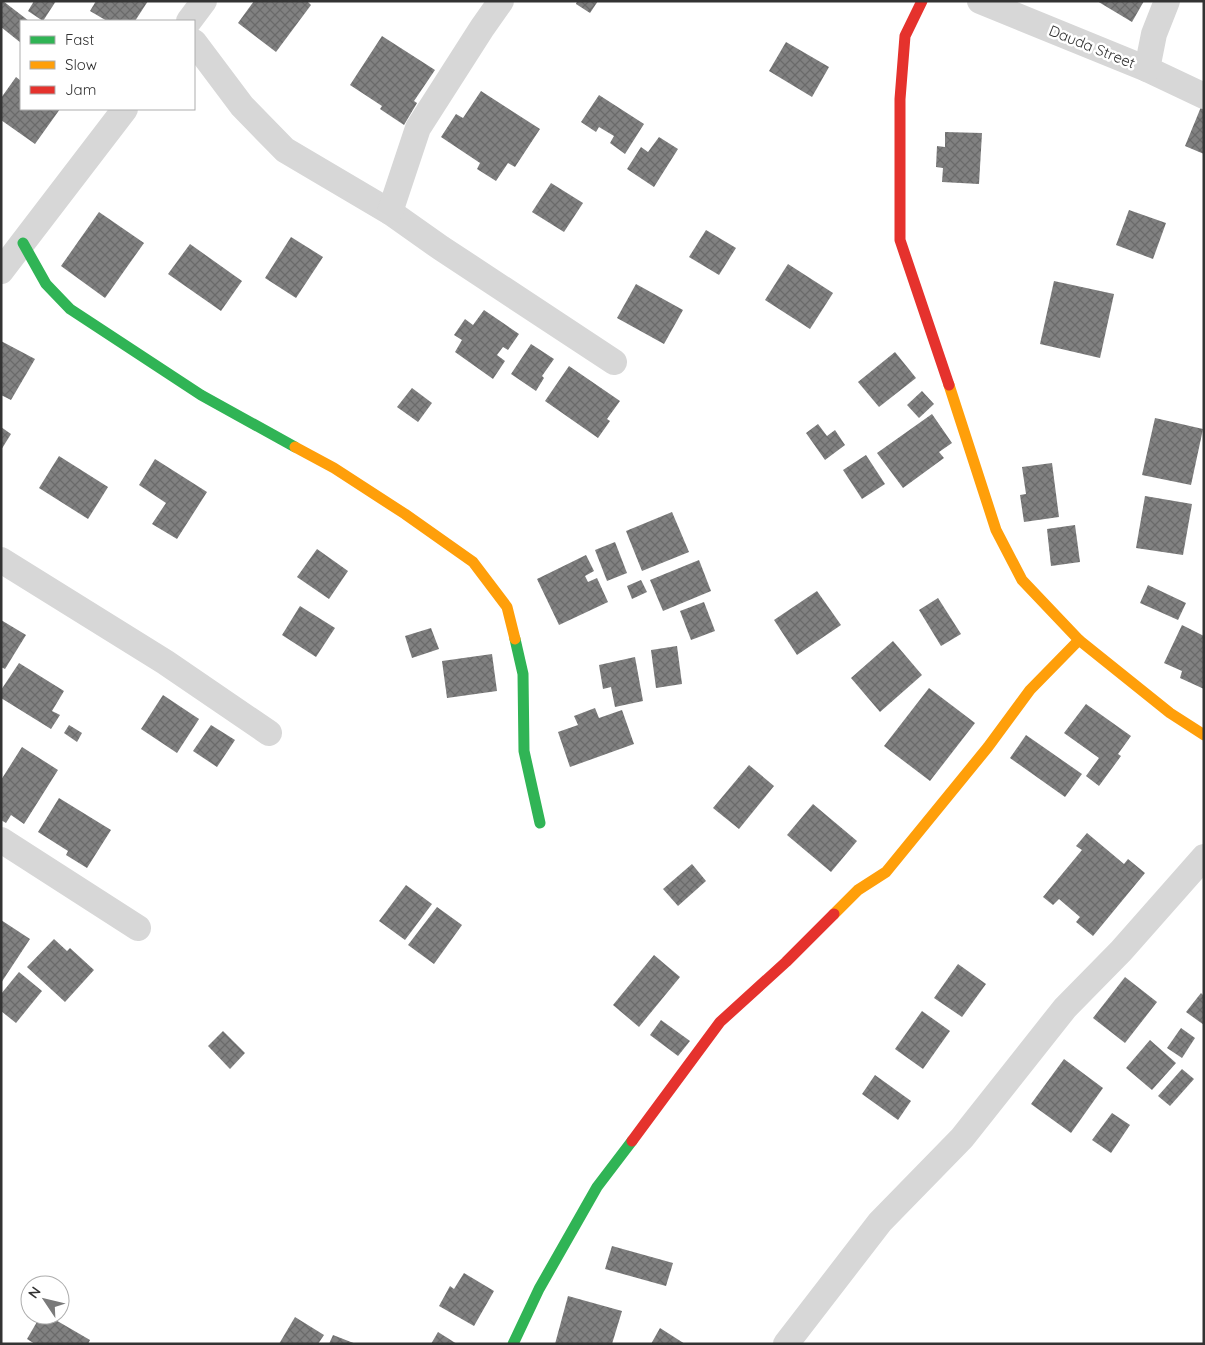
<svg xmlns="http://www.w3.org/2000/svg" width="1205" height="1345" font-family="Quicksand,sans-serif">
<style>
.building{fill:url(#building-cross-hatch)}
.lines{fill:none;stroke-linecap:round;stroke-linejoin:round}
.street{stroke:#d7d7d7;stroke-width:26}
.fast{stroke:#30b455;stroke-width:11}
.slow{stroke:#ff9f0a;stroke-width:11}
.jam{stroke:#e5322d;stroke-width:11}
.labels{text-anchor:middle;stroke-width:5;stroke-linejoin:round;paint-order:stroke}
.street-label{font-size:15px;fill:#333;stroke:#fff}
</style>
<defs>
<pattern id="building-cross-hatch" width="8" height="8" patternUnits="userSpaceOnUse" patternTransform="scale(1.25)"><rect width="8" height="8" fill="#818181"/><path d="M0 0l8 8M0 8l8-8" fill="none" stroke="#6a6a6a"/></pattern>
</defs>
<rect width="100%" height="100%" fill="#fff"/>
<!-- building -->
<g class="building">
<path d="M1 1H3L29 21H21V43L1 27Z"/>
<path d="M34 1H56L43 21 28 11Z"/>
<path d="M96 1H148L135 21H107L90 11Z"/>
<path d="M254 1H307L311 5 276 52 238 23Z"/>
<path d="M577 1H598L590 13 576 4Z"/>
<path d="M1097 1H1144L1132 22Z"/>
<path d="M382 36 435 70 414 101 417 103 404 125 380 109 382 106 350 85Z"/>
<path d="M786 42 829 67 812 97 769 71Z"/>
<path d="M16 77 21 81V109H60L35 144 1 120V98Z"/>
<path d="M481 91 540 129 515 167 508 163 496 181 477 169 480 163 441 137 456 114 463 118Z"/>
<path d="M599 95 644 124 625 154 610 143 614 136 599 127 596 132 581 122Z"/>
<path d="M1201 107 1204 108V154L1185 146Z"/>
<path d="M945 132 982 133 979 184 942 182 943 168 936 167 937 146 945 147Z"/>
<path d="M659 137 678 149 654 187 627 169 641 147 648 152Z"/>
<path d="M551 183 583 203 564 232 532 212Z"/>
<path d="M1129 210 1166 223 1153 259 1116 245Z"/>
<path d="M99 212 144 243 105 298 61 266Z"/>
<path d="M706 230 736 248 719 275 689 257Z"/>
<path d="M291 237 323 257 296 298 265 278Z"/>
<path d="M190 244 242 281 221 311 168 274Z"/>
<path d="M788 264 833 293 810 329 765 300Z"/>
<path d="M1054 281 1114 294 1100 358 1040 344Z"/>
<path d="M636 284 683 310 664 344 617 318Z"/>
<path d="M484 310 519 334 508 350 503 347 497 355 505 361 493 379 455 352 462 340 454 335 465 319 473 325Z"/>
<path d="M1 341 35 359 11 400 1 395Z"/>
<path d="M531 344 554 359 542 376 544 378 536 391 511 374Z"/>
<path d="M895 352 916 378 879 407 858 382Z"/>
<path d="M569 366 620 401 607 419 610 421 598 438 545 401Z"/>
<path d="M412 388 432 403 418 422 397 407Z"/>
<path d="M922 391 934 404 919 418 907 405Z"/>
<path d="M932 414 952 443 939 452 944 458 903 488 877 453Z"/>
<path d="M1155 418 1203 429 1191 485 1142 475Z"/>
<path d="M818 424 827 436 835 430 845 445 825 460 806 433Z"/>
<path d="M1 427 11 434 1 450Z"/>
<path d="M866 455 885 484 862 499 843 470Z"/>
<path d="M59 456 108 487 88 519 39 488Z"/>
<path d="M155 459 207 492 177 539 152 524 166 503 139 485Z"/>
<path d="M1052 463 1059 517 1024 522 1020 495 1026 494 1022 467Z"/>
<path d="M1145 496 1192 504 1183 555 1136 548Z"/>
<path d="M672 512 689 552 642 571 626 531Z"/>
<path d="M1075 525 1080 562 1051 566 1047 529Z"/>
<path d="M615 542 627 573 607 581 595 550Z"/>
<path d="M317 549 348 571 329 599 297 577Z"/>
<path d="M586 555 594 571 585 576 588 582 597 578 608 602 559 625 537 579Z"/>
<path d="M699 560 711 591 663 611 650 580Z"/>
<path d="M641 580 647 592 632 599 627 586Z"/>
<path d="M1148 585 1186 603 1178 620 1140 603Z"/>
<path d="M817 591 841 625 797 655 774 620Z"/>
<path d="M938 598 961 634 941 646 919 610Z"/>
<path d="M704 602 715 631 691 640 680 611Z"/>
<path d="M300 606 335 628 316 657 282 635Z"/>
<path d="M1 620 26 635 5 669 1 667Z"/>
<path d="M1182 625 1204 636V689L1180 678 1182 671 1164 663Z"/>
<path d="M431 628 439 649 412 658 405 636Z"/>
<path d="M893 641 922 675 880 712 851 678Z"/>
<path d="M677 646 682 684 656 688 651 650Z"/>
<path d="M492 654 497 691 447 698 442 661Z"/>
<path d="M635 657 643 701 615 707 611 687 603 689 599 665Z"/>
<path d="M19 663 64 691 52 711 60 715 51 729 1 698V690Z"/>
<path d="M929 688 975 723 930 781 884 746Z"/>
<path d="M163 695 199 719 177 753 141 729Z"/>
<path d="M1086 704 1131 736 1118 754 1121 756 1099 786 1086 776 1099 758 1064 733Z"/>
<path d="M595 708 599 718 622 710 634 744 570 767 558 732 578 725 574 716Z"/>
<path d="M69 725 82 733 77 742 64 733Z"/>
<path d="M211 725 235 740 217 767 193 751Z"/>
<path d="M1026 735 1082 774 1065 797 1010 758Z"/>
<path d="M22 747 58 770 24 824 11 815 6 823 1 820V780Z"/>
<path d="M749 765 774 786 739 829 713 808Z"/>
<path d="M59 798 111 830 87 868 66 855 68 851 38 832Z"/>
<path d="M813 804 857 841 831 872 787 835Z"/>
<path d="M1087 833 1124 864 1128 859 1145 873 1093 936 1076 922 1080 917 1059 899 1053 905 1043 897 1082 850 1076 846Z"/>
<path d="M692 864 706 881 678 906 663 889Z"/>
<path d="M406 885 432 904 405 940 379 921Z"/>
<path d="M437 907 462 925 434 964 408 945Z"/>
<path d="M1 920 30 939 1 983Z"/>
<path d="M54 939 67 951 70 948 94 970 65 1002 27 967Z"/>
<path d="M654 955 680 977 639 1027 613 1005Z"/>
<path d="M958 964 986 984 962 1017 934 998Z"/>
<path d="M19 972 42 991 16 1023 1 1011V994Z"/>
<path d="M1125 977 1157 1002 1125 1043 1093 1018Z"/>
<path d="M1201 993 1204 996V1025L1186 1012Z"/>
<path d="M922 1011 950 1031 923 1069 895 1049Z"/>
<path d="M661 1020 690 1041 678 1056 650 1035Z"/>
<path d="M1181 1028 1195 1038 1182 1058 1167 1048Z"/>
<path d="M223 1031 245 1053 230 1069 208 1046Z"/>
<path d="M1150 1040 1176 1063 1152 1090 1126 1068Z"/>
<path d="M1064 1059 1103 1088 1071 1133 1031 1104Z"/>
<path d="M1182 1069 1194 1079 1170 1106 1158 1096Z"/>
<path d="M875 1075 911 1101 898 1120 862 1094Z"/>
<path d="M1112 1113 1130 1125 1111 1153 1092 1140Z"/>
<path d="M612 1246 673 1263 666 1286 605 1269Z"/>
<path d="M464 1273 494 1291 474 1326 439 1306 450 1286 454 1289Z"/>
<path d="M568 1296 622 1311 612 1344H555Z"/>
<path d="M41 1315H47L90 1340 88 1344H35L27 1339Z"/>
<path d="M295 1317 324 1335 318 1344H279Z"/>
<path d="M660 1328 685 1344H651Z"/>
<path d="M438 1332 457 1344H431Z"/>
<path d="M333 1335 356 1344H329Z"/>
</g>
<g class="lines">
<!-- street -->
<g class="street">
<path d="M980 1 1147 69 1204 96"/>
<path d="M189 21 204 1"/>
<path d="M194 42 242 106 285 150 390 212 441 248 614 362"/>
<path d="M1147 69 1154 34 1167 1"/>
<path d="M390 212 418 128 482 28 501 1"/>
<path d="M1 271 125 109"/>
<path d="M1 560 165 662 269 733"/>
<path d="M1 840 138 928"/>
<path d="M786 1344 880 1222 962 1138 1065 1008 1121 951 1204 857"/>
</g>
<!-- fast -->
<g class="fast">
<path d="M23 243 46 284 70 309 201 395 295 447"/>
<path d="M515 639 523 674 524 751 540 823"/>
<path d="M513 1344 539 1289 597 1187 632 1141"/>
</g>
<!-- slow -->
<g class="slow">
<path d="M949 385 996 530 1022 580 1079 640 1170 713 1204 735"/>
<path d="M295 447 334 468 405 514 473 562 507 607 515 639"/>
<path d="M834 914 858 890 886 872 988 747 1030 690 1079 640"/>
</g>
<!-- jam -->
<g class="jam">
<path d="M922 1 905 36 900 99V240L949 385"/>
<path d="M632 1141 720 1022 786 962 834 914"/>
</g>
</g>
<g class="labels">
<!-- street labels -->
<g class="street-label">
<text transform="translate(1092 47) rotate(22)" y="5">Dauda Street</text>
</g>
</g>
<!-- border -->
<rect width="1205" height="1345" fill="none" stroke="#333333" stroke-width="5"/>
<!-- legend -->
<rect x="20" y="20" width="175" height="90" fill="#ffffff" stroke="#adadad"/>
<rect x="30" y="36" width="25" height="8" fill="#30b455" stroke="#adadad"/>
<text x="65" y="45" font-size="15" fill="#333333">Fast</text>
<rect x="30" y="61" width="25" height="8" fill="#ff9f0a" stroke="#adadad"/>
<text x="65" y="70" font-size="15" fill="#333333">Slow</text>
<rect x="30" y="86" width="25" height="8" fill="#e5322d" stroke="#adadad"/>
<text x="65" y="95" font-size="15" fill="#333333">Jam</text>
<!-- north arrow -->
<g transform="translate(45 1300) rotate(305)"><circle r="24" fill="#ffffff" stroke="#adadad"/>
<path d="M0-4L9 19L0 12L-9 19Z" fill="#7a7a7a"/>
<text y="-8" font-size="14" font-weight="bold" text-anchor="middle" fill="#333333">N</text>
</g>
</svg>
